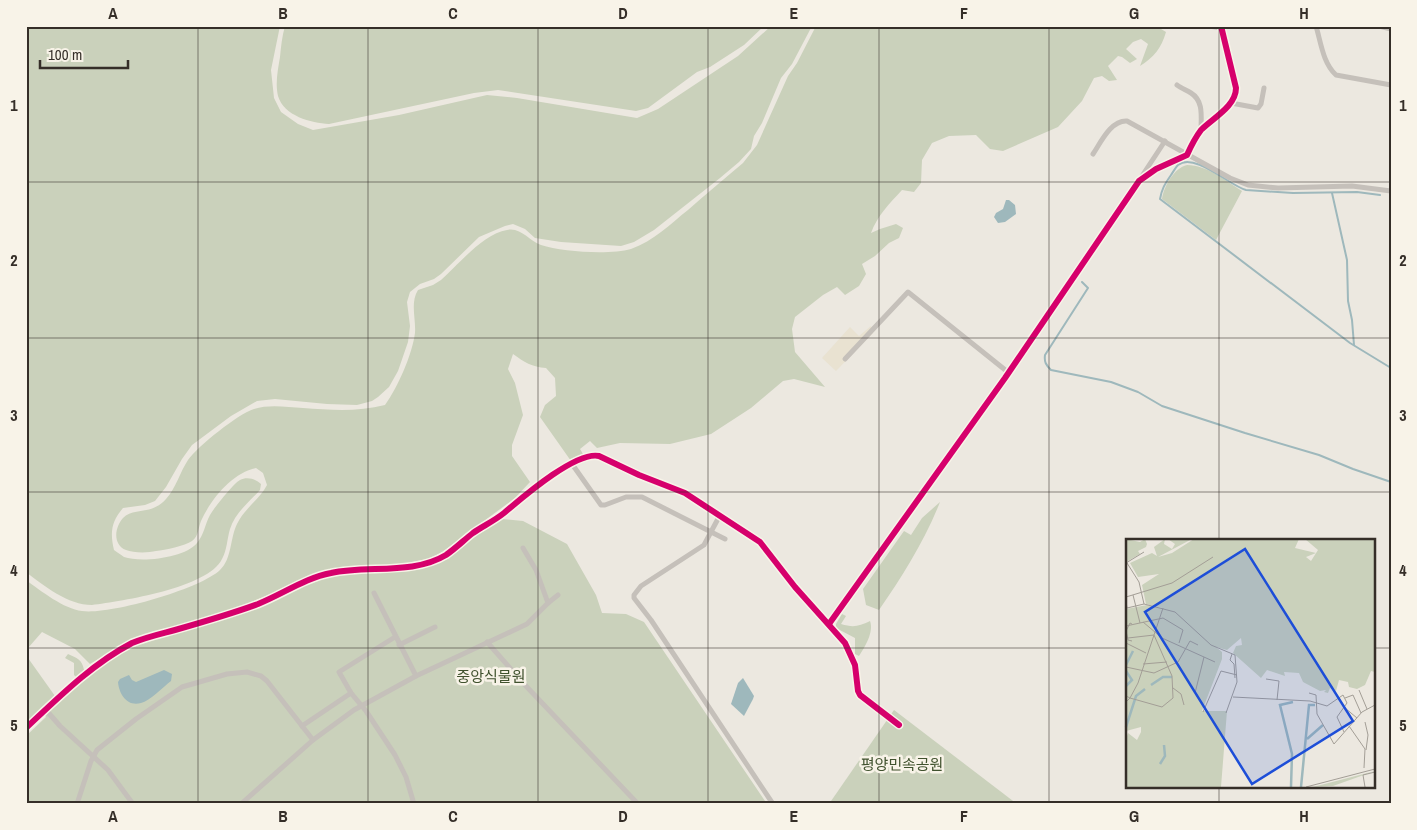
<svg xmlns="http://www.w3.org/2000/svg" width="1417" height="830" font-family="'Archivo Narrow','Noto Sans KR',sans-serif">
<style>
.green{fill:#cad1bb}
.plaza{fill:#e9e2d1}
.water{fill:#9eb8bc}
.lines{fill:none;stroke-linecap:round;stroke-linejoin:round}
.stream{stroke:#9eb8bc;stroke-width:2}
.street{stroke:#c5c0ba;stroke-width:5}
.cycleway-casing{stroke:#f8f3e8;stroke-width:9}
.cycleway{stroke:#d6006c;stroke-width:6}
.grid{fill:none;stroke:#352e28;stroke-width:1;stroke-opacity:0.55}
.labels{text-anchor:middle;stroke-width:5;stroke-linejoin:round;paint-order:stroke}
.park-label{font-size:15px;fill:#40522e;stroke:#f8f3e8}
.inset-river{fill:none;stroke:#9eb8bc;stroke-width:2.5}
.inset-road{fill:none;stroke:#a39e96;stroke-width:1}
.view{fill:#1d4ed8;fill-opacity:0.15;stroke:#1d4ed8;stroke-width:2.5}
.inset-edge{fill:none;stroke:#352e28;stroke-width:2.5}
.neatline{fill:none;stroke:#352e28;stroke-width:2}
.grid-label{font-size:16px;text-anchor:middle;font-weight:bold;fill:#352e28}
</style>
<rect width="100%" height="100%" fill="#ece8e0"/>
<!-- green -->
<g class="green">
<path d="M26 26H280L271 70 274 98 281 112 298 124 313 130 399 115 487 95 517 98 637 118 658 109 738 56 771 26H812L792 64 781 78 762 123 754 136 751 149 739 162 720 178 654 230 634 242 621 246 561 242 535 238 525 229 513 224 505 226 479 237 441 274 434 279 420 284 410 292 407 302 410 326 408 342 398 371 389 387 378 397 372 401 357 405 327 404 275 399 257 401 231 416 192 445 182 459 166 487 155 501 145 505 123 508C111 522 110 533 114 550 117 552 121 555 124 557 141 563 185 558 197 543 204 535 205 524 210 515 214 508 234 483 240 480 247 476 256 479 261 484L260 490C249 502 235 513 230 529 227 539 227 550 222 559 208 588 122 601 92 605 68 605 44 586 26 572Z"/>
<path d="M285 26H764L744 45 710 67 697 72 648 108 636 111 498 90 474 93 329 124C311 123 284 116 278 96 275 83 278 69 280 57 281 47 282 36 285 26Z"/>
<path d="M816 26H1156L1166 32C1161 49 1154 57 1140 66L1148 44 1141 39 1133 42 1126 49 1137 59 1130 63 1122 57 1118 56 1108 66 1117 80 1109 81 1102 76 1094 78 1082 101 1058 127 1003 151 990 149 976 135 949 136 932 143 922 160 921 183 914 192 902 190C890 203 877 216 871 233L880 229 896 224 903 228 899 238 889 243 875 256 862 264 866 274 859 286 845 295 837 287 823 295 795 317 792 329 795 352 825 387 794 379 783 381 751 408 711 434 670 444 620 443 597 448 590 441 580 449 583 454 571 461 540 417 545 405 556 396 555 378 546 368C532 367 524 362 513 354L508 369 515 383 523 415 512 445V456L530 482 515 498 442 552 428 559 397 565 348 569 320 574 224 613 130 640 90 664 75 649 42 632 28 648V658L55 696 81 682 120 652 136 644 187 630 249 610 324 577 343 573 396 571 438 561 494 522 502 519 523 521 567 544 596 595 602 613 626 614 644 622 767 804H26V736L46 717 41 710 26 723V580C41 591 64 609 82 611 110 615 200 589 220 570 232 559 230 538 237 524 244 509 259 500 267 485L263 473 256 468C232 473 211 499 201 521 198 528 199 536 192 541 185 546 165 550 156 551 148 553 133 553 126 550 112 544 115 527 123 518 133 507 151 516 166 499 176 488 180 472 188 460 198 446 238 414 254 409 269 404 287 407 303 408 331 410 358 412 385 405 398 387 412 355 415 333 416 318 410 303 418 290L433 285 441 280C459 264 483 234 507 230 521 227 529 241 541 245 562 252 610 255 631 249 654 241 670 224 688 210 706 194 725 178 743 163L757 145 788 76 797 63Z"/>
<path d="M1187 165C1207 165 1226 181 1242 191L1216 240 1162 199C1164 186 1174 168 1187 165Z"/>
<path d="M940 502C925 540 902 577 879 610L866 605 863 589 904 531 911 535 922 518Z"/>
<path d="M842 614 846 616 841 624C854 628 859 626 870 621 874 632 865 647 859 656L855 654V638L836 628V624Z"/>
<path d="M68 654C77 658 82 659 84 670L76 677 74 675V663L65 658Z"/>
<path d="M894 710 1017 804H829Z"/>
</g>
<!-- plaza -->
<path class="plaza" d="M871 326 873 333 836 371 822 358 850 327 859 336Z"/>
<!-- water -->
<g class="water">
<path d="M1006 200H1009L1015 205 1016 214 1005 222 998 223 994 217 996 213 1003 209Z"/>
<path d="M164 670 172 674 171 681C163 687 150 701 141 703 127 707 119 694 118 682L120 679 129 675 132 680 136 682Z"/>
<path d="M743 678 754 696 753 699 744 716 731 704 738 683Z"/>
</g>
<g class="lines">
<!-- stream -->
<g class="stream">
<path d="M1332 193 1347 260 1348 301 1352 320 1354 345"/>
<path d="M1380 195 1357 192 1293 193 1246 190C1230 186 1195 152 1178 165 1176 167 1173 172 1171 175 1165 184 1162 188 1160 199L1350 343 1391 368"/>
<path d="M1082 282 1088 288 1045 355C1044 362 1046 365 1051 370L1111 382 1138 392 1162 406 1245 433 1319 455 1353 469 1391 482"/>
</g>
<!-- street -->
<g class="street">
<path d="M1209 26 1222 28"/>
<path d="M1316 26C1321 43 1323 63 1336 75L1391 85"/>
<path d="M1379 26 1391 29"/>
<path d="M1177 85C1181 88 1186 90 1191 93 1204 101 1201 117 1201 131"/>
<path d="M1231 103 1258 108 1261 104 1264 88"/>
<path d="M1093 154C1101 142 1111 120 1127 121L1230 178 1248 185 1278 188 1352 186 1391 191"/>
<path d="M1140 179 1165 141"/>
<path d="M845 359 908 292 1009 373"/>
<path d="M572 464 601 505H605L626 497H642L725 539"/>
<path d="M720 515 704 545 641 586 634 595V598L651 620 773 804"/>
<path d="M523 548 536 570 548 603"/>
<path d="M374 593 416 676"/>
<path d="M829 624 1005 378 1139 181 1156 169 1187 155C1191 146 1195 138 1201 130 1213 118 1236 106 1236 88L1221 26"/>
<path d="M395 637 339 672 351 693 366 711 395 755 406 777 414 804"/>
<path d="M487 642 525 685 638 804"/>
<path d="M399 645 435 627"/>
<path d="M46 710 60 726 108 770 133 804"/>
<path d="M302 726 351 693"/>
<path d="M26 728C59 697 92 664 132 643 146 637 160 634 175 630 203 622 231 614 258 604 283 594 305 578 331 573 368 565 413 575 446 555 456 548 464 540 473 533 483 526 494 521 504 513 523 497 576 451 599 456L639 475 685 493 760 542 795 587 845 643 855 665 858 691 860 695 899 725"/>
<path d="M77 804 91 761 97 750 136 719 182 687 227 674 247 672 261 676 267 681 313 740"/>
<path d="M241 804 313 740 354 710 416 676 527 624 548 603 558 595"/>
</g>
<defs>
<g id="cycleway">
<path d="M829 624 1005 378 1139 181 1156 169 1187 155C1191 146 1195 138 1201 130 1213 118 1236 106 1236 88L1221 26"/>
<path d="M26 728C59 697 92 664 132 643 146 637 160 634 175 630 203 622 231 614 258 604 283 594 305 578 331 573 368 565 413 575 446 555 456 548 464 540 473 533 483 526 494 521 504 513 523 497 576 451 599 456L639 475 685 493 760 542 795 587 845 643 855 665 858 691 860 695 899 725"/>
</g>
</defs>
<!-- cycleway casing -->
<use href="#cycleway" class="cycleway-casing"/>
<!-- cycleway -->
<use href="#cycleway" class="cycleway"/>
</g>
<!-- grid -->
<path class="grid" d="M198 26V804M368 26V804M538 26V804M708 26V804M879 26V804M1049 26V804M1219 26V540M26 182H1391M26 338H1391M26 492H1391M26 648H1127M1373 648H1391M1219 786V804"/>
<g class="labels">
<!-- park labels -->
<g class="park-label">
<text x="491" y="682">중앙식물원</text>
<text x="902" y="770">평양민속공원</text>
</g>
</g>
<!-- overview -->
<g transform="translate(1126 539)">
<rect width="249" height="249" fill="#ece8e0"/>
<path d="M0 0 14 3 19 0 21 5 20 8 12 12 14 15 0 23ZM39 0 38 5 46 10 49 5 42 0H66L32 18 46 14 68 0H173L169 9 190 14 180 18 185 22 192 11 179 0H249V133L245 132 239 146 231 150 223 148 222 143 213 141 210 152 204 149 202 154 198 153 200 151 194 152 177 143 173 134 158 133 159 137 141 131 135 139 107 114 110 107 116 106 115 99 101 111 90 108 96 113V120L76 172H101L95 248H0V223L15 193V188L0 192V70L21 66 36 69 20 65 16 46 33 35 12 38 4 24 26 14 31 17 28 8ZM2 194 11 201 1 221 0 200ZM249 232 207 247 187 248Z" fill="#cad1bb"/>
<path class="inset-river" d="M0 126 7 112M0 132 6 141 0 147M25 146 37 138H46M0 188 10 157 19 150M181 200 197 186M34 225 39 217 38 206M165 248 166 215 154 166 167 163M175 248 183 166H189"/>
<path class="inset-road" d="M0 24 18 13M1 24 13 43 18 65M7 56 14 84M0 58 46 44 87 18M0 63 1 69 18 65 49 73 85 106 109 116 111 143 100 174M17 83 36 99 89 123M6 85 4 84 0 92 2 101 6 102M0 87 37 79 57 91 53 104M2 99 28 96M0 104 20 114M106 115 104 121 108 125 109 139M17 125 41 123M0 128 28 134 52 123 64 102 72 106M140 140 153 142 151 161M47 149 55 155 58 166M233 151 241 170M69 154 78 118M183 154 190 156 191 175 208 205 236 173 249 166M0 157 4 159 12 144 37 69M107 158 184 162 201 167 217 156 221 164 211 178 218 193M219 159 227 156 235 174M0 163 4 159 36 168 47 159 46 137 28 96M219 169 231 179M77 173 95 132 111 136M239 183 242 196 240 211M223 187 239 210 238 229M180 248 249 230M239 248 237 236 249 233"/>
<path class="view" d="M119 10 227 182 126 245 19 73Z"/>
<rect width="249" height="249" class="inset-edge"/>
</g>
<!-- border -->
<rect width="1417" height="830" fill="none" stroke="#f8f3e8" stroke-width="55"/>
<!-- scale -->
<path d="M40 60v8h88v-8" fill="none" stroke="#352e28" stroke-width="2.5"/>
<text x="48" y="60" font-size="15" fill="#352e28" stroke="#f8f3e8" stroke-width="4" paint-order="stroke">100 m</text>
<rect x="28" y="28" width="1362" height="774" class="neatline"/>
<g class="grid-label">
<text x="113" y="19">A</text>
<text x="283" y="19">B</text>
<text x="453" y="19">C</text>
<text x="623" y="19">D</text>
<text x="794" y="19">E</text>
<text x="964" y="19">F</text>
<text x="1134" y="19">G</text>
<text x="1304" y="19">H</text>
<text x="14" y="111">1</text>
<text x="1403" y="111">1</text>
<text x="14" y="266">2</text>
<text x="1403" y="266">2</text>
<text x="14" y="421">3</text>
<text x="1403" y="421">3</text>
<text x="14" y="576">4</text>
<text x="1403" y="576">4</text>
<text x="14" y="731">5</text>
<text x="1403" y="731">5</text>
<text x="113" y="822">A</text>
<text x="283" y="822">B</text>
<text x="453" y="822">C</text>
<text x="623" y="822">D</text>
<text x="794" y="822">E</text>
<text x="964" y="822">F</text>
<text x="1134" y="822">G</text>
<text x="1304" y="822">H</text>
</g>
</svg>
